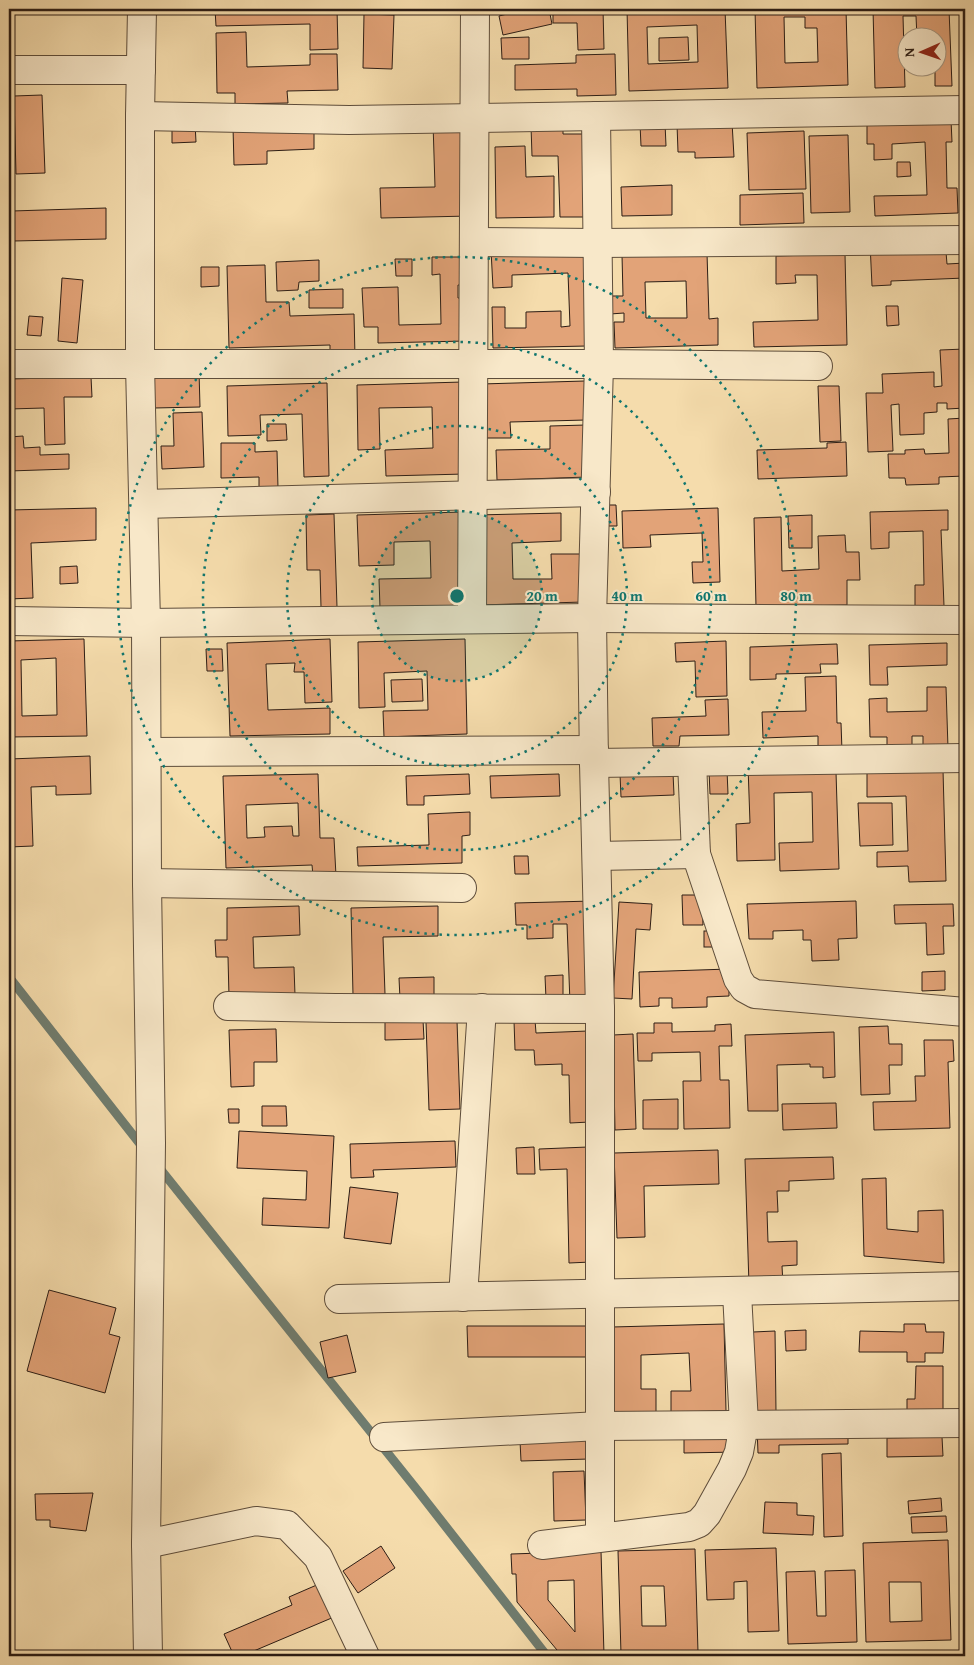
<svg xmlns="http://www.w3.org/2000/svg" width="974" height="1665" font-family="'Gentium Book Plus',serif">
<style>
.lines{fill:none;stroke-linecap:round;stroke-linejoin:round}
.stream{stroke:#6f7c6f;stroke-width:9}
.building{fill:#e2a378;stroke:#2c1d15;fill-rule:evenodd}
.minor-casing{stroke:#5e4d3b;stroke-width:30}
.minor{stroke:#f8e8c9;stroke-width:28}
.ring{fill:none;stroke:#0f766e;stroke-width:2.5;stroke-dasharray:2.5 5}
.centre{fill:#0f766e;stroke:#f8e8c9;stroke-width:2.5}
.ring-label{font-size:15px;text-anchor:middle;font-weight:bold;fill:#0f766e;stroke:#f8e8c9;stroke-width:4;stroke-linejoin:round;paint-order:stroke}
</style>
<rect width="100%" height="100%" fill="#f5dcac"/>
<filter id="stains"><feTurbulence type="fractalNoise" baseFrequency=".004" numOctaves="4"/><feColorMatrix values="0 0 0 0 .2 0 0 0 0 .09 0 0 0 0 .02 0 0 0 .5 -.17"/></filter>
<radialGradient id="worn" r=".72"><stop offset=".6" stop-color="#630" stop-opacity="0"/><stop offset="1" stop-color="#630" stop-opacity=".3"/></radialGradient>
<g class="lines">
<!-- stream -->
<g class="stream">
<path d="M9 977 144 1149"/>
<path d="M157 1165 418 1491 547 1656"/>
</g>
</g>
<!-- building -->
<g class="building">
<path d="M215 9H337L338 49 310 50V24L216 26Z"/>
<path d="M527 9H549L552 24 503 35 499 16Z"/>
<path d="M553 9H603L604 49 578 50 577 23H553Z"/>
<path d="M627 9H725L728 88 629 91ZM697 25 698 62 648 64 647 27Z"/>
<path d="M755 9H846L848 85 757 88ZM784 17H805V28H817L818 62 785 63Z"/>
<path d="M873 9H949L952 86H935V71H923V68H936V38H917L916 16H903L905 87 875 88Z"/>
<path d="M364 14 394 15 392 69 363 68Z"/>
<path d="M246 32 247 67 310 65V54H337L338 90 287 91 288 103 235 104V93H217L216 33Z"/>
<path d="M529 37V59H502L501 38Z"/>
<path d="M688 37 689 60 659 61V38Z"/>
<path d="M615 54 616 95 577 96V89L515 90V65L576 63V55Z"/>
<path d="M42 95 45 173 16 174 14 96Z"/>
<path d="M951 120 952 142H946L947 188H957L958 213 875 216 874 196 927 195 925 142 892 144V159L874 160V144H867V123Z"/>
<path d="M468 122 470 216 381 218 380 188 435 187 433 123Z"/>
<path d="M732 122 734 157 695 158V152H678L677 124Z"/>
<path d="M172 123H195L196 142 172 143Z"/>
<path d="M665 123 666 146H641L640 124Z"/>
<path d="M314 125V149L267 151V164L234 165 233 127Z"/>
<path d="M531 126H563V134H586L588 217H560L558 156H532Z"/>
<path d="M804 131 806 189 749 190 747 133Z"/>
<path d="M848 135 850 212 811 213 809 136Z"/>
<path d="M525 146 526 177 554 176V217L496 218 495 147Z"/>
<path d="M897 162H910L911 176 897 177Z"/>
<path d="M672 185V215L622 216 621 187Z"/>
<path d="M803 193 804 223 740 225V195Z"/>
<path d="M106 208V239L13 241 12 211Z"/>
<path d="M870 243 946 252 947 264 965 263V278L891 281V285L872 286Z"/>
<path d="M491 250 584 253 587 346 493 348 492 307H505V328H526V312L561 311V327L570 326 568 273 512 275V287L493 288Z"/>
<path d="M707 253 709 319 718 318V345L615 348 614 322H624V313L610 314 609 296H623L622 255ZM686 281 687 318H646L645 282Z"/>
<path d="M845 254 847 345 754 347 753 322 818 320 817 275H795L796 283 776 284V256Z"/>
<path d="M432 257H470L471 285H458V298H465L466 341 378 343V327H364L362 288 398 287 399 325 441 324 440 274 432 275Z"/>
<path d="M395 259H412V276H396Z"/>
<path d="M319 260V281L299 282 298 290 277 291 276 262Z"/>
<path d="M265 265 266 302H289L290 316 354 314 355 357H330V345L229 348 227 266Z"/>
<path d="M201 267H219V286L201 287Z"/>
<path d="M62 278 83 280 77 343 58 341Z"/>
<path d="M343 289V308H309V290Z"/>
<path d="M886 306H898L899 325 887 326Z"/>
<path d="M29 316 43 317 41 336 27 335Z"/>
<path d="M965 349V408L947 409V403H937V412L924 413V434L900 435 899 404 891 405 893 451 868 452 866 393H883L882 374 934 372V387L942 386 940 350Z"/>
<path d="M199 371 200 407 154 408 153 373Z"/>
<path d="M91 377 92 397H64L65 444 45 445 44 408 9 409V379Z"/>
<path d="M585 381 586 420 510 422 511 438H482L481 384Z"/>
<path d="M463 382 465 474 386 476 385 450 433 448 432 407 379 408 380 449 358 450 357 385Z"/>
<path d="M327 383 329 476 304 477 302 414 260 415 261 435 228 436 227 386Z"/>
<path d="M818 386H839L841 441 820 442Z"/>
<path d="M202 412 204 467 162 469 161 446H174L173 413Z"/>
<path d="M965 418V476L939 477V484L906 485 905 478H889L888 454H905V450L924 449 925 454 949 453 948 419Z"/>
<path d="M267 424H286L287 440 267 441Z"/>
<path d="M586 425 588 477 497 480 496 450 550 449V426Z"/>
<path d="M23 436 24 448 40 447V455L69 454V469L9 471V437Z"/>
<path d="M846 442 847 476 758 479 757 450 827 448V443Z"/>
<path d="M221 443H255V452L277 451 278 488 259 489V477L221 478Z"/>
<path d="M603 505H616L617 526H603Z"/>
<path d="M96 508V540L31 543 33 598 9 599V510Z"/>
<path d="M718 508 720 582 693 583 692 562H703L702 533 650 535 651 547 623 548 622 511Z"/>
<path d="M948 510V530H941L944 606 915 607V585H924L923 531 889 532V548L871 549 870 512Z"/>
<path d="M463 512 466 606 380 608 379 579 431 578 430 541 394 542V565L359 566 357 515Z"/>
<path d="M561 513V541L512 543 513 579H552L551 554H583L584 602 479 605 476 515Z"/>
<path d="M334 514 337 607H321L320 570H307L306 515Z"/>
<path d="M812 515V548H789L788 516Z"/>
<path d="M781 517 782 571 819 569 818 536 845 535 846 552H859L860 580H847V605L756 607 754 518Z"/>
<path d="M77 566 78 583 60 584V567Z"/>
<path d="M84 639 87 736 9 737V641ZM56 658 57 715 22 716 21 660Z"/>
<path d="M330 639 332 702 305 703 304 672H294L295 663 266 664 268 710 330 708V734L230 736 227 643Z"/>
<path d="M465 639 467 734 384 737 383 711 428 710 427 671 384 673 385 707 359 708 358 642Z"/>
<path d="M726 641 727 696 696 697 695 661 676 662 675 643Z"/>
<path d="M947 643V665L887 667 888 685H870L869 645Z"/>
<path d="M837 644 838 664H820L821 673 776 674V679L750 680V647Z"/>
<path d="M206 649H222L223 671H207Z"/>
<path d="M836 676 837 723H841L842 751 818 752V736L763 738 762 712 806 711 805 677Z"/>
<path d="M422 679 423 701 392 702 391 680Z"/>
<path d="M927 687H946L948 748 923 749V736H912V748L887 749V737H870L869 699 887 698V712L927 711Z"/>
<path d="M728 699 729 735 680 736 679 746H653L652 718 706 716 705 700Z"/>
<path d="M90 756 91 794 56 795V786L31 787 33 846 9 847V759Z"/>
<path d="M748 766 836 772 839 869 780 871 779 843 813 842 812 792 774 793 775 860 737 861 736 824 750 823Z"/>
<path d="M709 770H727L728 794H710Z"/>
<path d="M943 770 946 881 909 882 908 866 877 867V852L908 851 906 796 867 797V772Z"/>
<path d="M673 773 674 795 621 797 620 774Z"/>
<path d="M318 774 320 838H334L336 876H313L312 865 226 868 223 776ZM298 803 299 836H293L292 826 264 827 265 837 247 838 246 805Z"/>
<path d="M469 774 470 794 424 796V805H407L406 776Z"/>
<path d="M559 774 560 796 491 798 490 776Z"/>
<path d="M858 803H892L893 845 860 846Z"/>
<path d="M470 812V835L462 836V863L358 866 357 847 429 845 428 814Z"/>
<path d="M514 856H528L529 874H515Z"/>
<path d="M682 895H702L703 925H683Z"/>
<path d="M593 901 596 1002 570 1003 567 924H553V938L527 939V925H516L515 903Z"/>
<path d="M856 901 857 938 838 939 839 960 812 961 811 940H803V930L773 931V939H749L747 904Z"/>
<path d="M619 902 652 904 650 930 636 929 632 999 613 998Z"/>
<path d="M953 904 954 926H943L944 954 927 955 926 923 895 924 894 905Z"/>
<path d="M299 906 300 935 253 937 254 968 294 967 295 995 229 997 228 957H216L215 940H227V908Z"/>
<path d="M438 906V936L383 937 385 994 353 995 351 908Z"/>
<rect x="704" y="931" width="12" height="16"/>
<path d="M729 969V996L707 997V1007L672 1008V998H659V1006L640 1007 639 972Z"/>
<path d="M945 971V990L922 991V972Z"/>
<path d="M563 975V999H546L545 976Z"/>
<path d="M434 977V997L400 999 399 978Z"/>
<path d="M423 1020 424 1039 385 1040V1021Z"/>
<path d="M535 1020 536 1033 588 1031 590 1122 570 1123 569 1075H562V1064L535 1065 534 1050H515L514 1021Z"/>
<path d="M457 1021 460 1109 429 1110 426 1022Z"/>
<path d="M654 1023H672V1032L715 1031V1025L731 1024 732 1046H719L720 1080H729L730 1128 684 1129 683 1081H701L700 1052 652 1053V1061H638L637 1033H654Z"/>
<path d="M888 1026 889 1044H902V1065H889L890 1094 861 1095 859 1027Z"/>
<path d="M276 1029 277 1062H254V1086L231 1087 229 1030Z"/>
<path d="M834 1032 835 1077 823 1078V1067H810V1064L777 1065 778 1111H748L745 1035Z"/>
<path d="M633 1034 636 1129 615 1130 613 1035Z"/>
<path d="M924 1040H953L954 1061 948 1062 950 1128 874 1130 873 1102 916 1101 915 1076H925Z"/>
<path d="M678 1099V1129H643V1100Z"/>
<path d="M836 1103 837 1128 783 1130 782 1104Z"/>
<path d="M262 1106H286L287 1126H262Z"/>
<path d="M228 1109H239V1123H229Z"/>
<path d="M239 1131 334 1136 329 1228 262 1225 263 1198 306 1200 307 1171 237 1168Z"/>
<path d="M455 1141 456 1167 373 1170 374 1177 351 1178 350 1144Z"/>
<path d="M534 1147 535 1174H517L516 1148Z"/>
<path d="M588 1147 591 1262 569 1263 567 1169 540 1170 539 1149Z"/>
<path d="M718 1150 719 1184 644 1186 645 1237 617 1238 614 1153Z"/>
<path d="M833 1157 834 1179 789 1181V1191H777L778 1212H767L768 1242 797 1241V1265L782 1266 783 1284 749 1285 745 1159Z"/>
<path d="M886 1178 887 1229 918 1232V1211L943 1210 944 1263 864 1256 862 1179Z"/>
<path d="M350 1187 398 1193 391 1244 344 1238Z"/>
<path d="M49 1290 116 1308 109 1334 120 1337 105 1393 27 1371Z"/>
<path d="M724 1324 726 1411 671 1412V1391H691L689 1353 641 1355V1389H656V1413L614 1414 612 1327Z"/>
<path d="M904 1324H925L926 1332H944L943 1353H925V1362H907V1352H859L860 1331 904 1332Z"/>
<path d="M467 1326H589V1357H468Z"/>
<path d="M806 1330V1350L786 1351 785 1331Z"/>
<path d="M775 1331 776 1412 755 1413 753 1332Z"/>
<path d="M347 1335 356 1372 328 1378 320 1342Z"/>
<path d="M916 1366H943V1421L907 1420V1399H915Z"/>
<path d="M736 1427 737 1452 684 1453V1429Z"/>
<path d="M848 1427V1444L779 1445V1453H758L757 1428Z"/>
<path d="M942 1437 943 1456 887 1457V1438Z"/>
<path d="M589 1439V1459L521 1461 520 1441Z"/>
<path d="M841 1453 843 1536 824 1537 822 1454Z"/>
<path d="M584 1471 586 1520 554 1521 553 1472Z"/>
<path d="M93 1493 86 1531 50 1527V1520H36L35 1494Z"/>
<path d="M941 1498 942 1511 909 1514 908 1501Z"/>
<path d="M765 1502 797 1503V1515L814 1516 813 1535 763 1533Z"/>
<path d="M946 1516 947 1532 912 1533 911 1517Z"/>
<path d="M948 1540 951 1640 866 1642 863 1543ZM889 1582H921L922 1621 890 1622Z"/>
<path d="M381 1546 395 1568 358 1593 343 1571Z"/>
<path d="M776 1548 779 1631 748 1632 747 1581 734 1582V1599L707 1600 705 1550Z"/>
<path d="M695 1549 698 1652 621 1654 618 1551ZM641 1586H664L666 1626H642Z"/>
<path d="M601 1551 604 1655 562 1656 517 1602 516 1574H512L511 1554ZM574 1580 575 1632 548 1600V1581Z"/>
<path d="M855 1570 857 1642 788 1644 786 1572 815 1571 817 1616H826L825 1571Z"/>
<path d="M319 1584 334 1617 242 1656H234L224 1634 292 1605 289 1597Z"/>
</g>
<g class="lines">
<defs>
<g id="minor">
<path d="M142 9 140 116V365L146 623 147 883 151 1143 146 1544 148 1656"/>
<path d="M9 70H141"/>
<path d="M140 116 349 120 965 110"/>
<path d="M596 116 599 364 592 618 594 763 600 1009V1537"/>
<path d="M474 242 598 243 965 240"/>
<path d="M9 364H599L818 366"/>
<path d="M144 504 596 492"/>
<path d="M472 619 475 9"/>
<path d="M9 621 146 623 592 618 965 620"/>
<path d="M147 752 594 750"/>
<path d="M692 762 696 854"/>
<path d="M594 763 965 758"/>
<path d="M597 856 696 854 738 979 744 988 755 994 965 1012"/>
<path d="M147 883 462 888"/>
<path d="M228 1006 335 1008 600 1009"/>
<path d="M463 1297 482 1008"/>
<path d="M339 1299C548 1295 757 1292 965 1286"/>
<path d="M384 1437 600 1426 965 1423"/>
<path d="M146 1544 256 1521 287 1525 318 1557 365 1656"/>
<path d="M542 1545 689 1527 699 1523 707 1514 732 1469 739 1452 744 1424 737 1293"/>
</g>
</defs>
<!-- minor casing -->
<use href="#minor" class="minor-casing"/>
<!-- minor -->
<use href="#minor" class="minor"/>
</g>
<!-- distance rings -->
<circle cx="457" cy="596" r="85" fill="#0f766e" fill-opacity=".12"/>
<g class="ring">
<circle cx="457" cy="596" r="85"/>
<circle cx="457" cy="596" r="170"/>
<circle cx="457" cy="596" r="254"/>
<circle cx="457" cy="596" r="339"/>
</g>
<circle cx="457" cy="596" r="8" class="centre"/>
<g class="ring-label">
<text x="542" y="601">20 m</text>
<text x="627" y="601">40 m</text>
<text x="711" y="601">60 m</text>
<text x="796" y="601">80 m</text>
</g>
<!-- margin -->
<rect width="974" height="1665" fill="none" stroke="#f5dcac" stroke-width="30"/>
<rect x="10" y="10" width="954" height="1645" fill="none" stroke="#2c1d15" stroke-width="2.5"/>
<rect x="15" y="15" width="944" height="1635" fill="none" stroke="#2c1d15"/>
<!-- north arrow -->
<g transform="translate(922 52) rotate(268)"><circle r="24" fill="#f8e8c9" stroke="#a69781"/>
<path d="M0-4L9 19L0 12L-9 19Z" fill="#8f2418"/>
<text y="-8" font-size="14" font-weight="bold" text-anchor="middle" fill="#2c1d15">N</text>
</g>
<rect width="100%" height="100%" filter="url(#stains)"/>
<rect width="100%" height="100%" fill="url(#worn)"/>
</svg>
